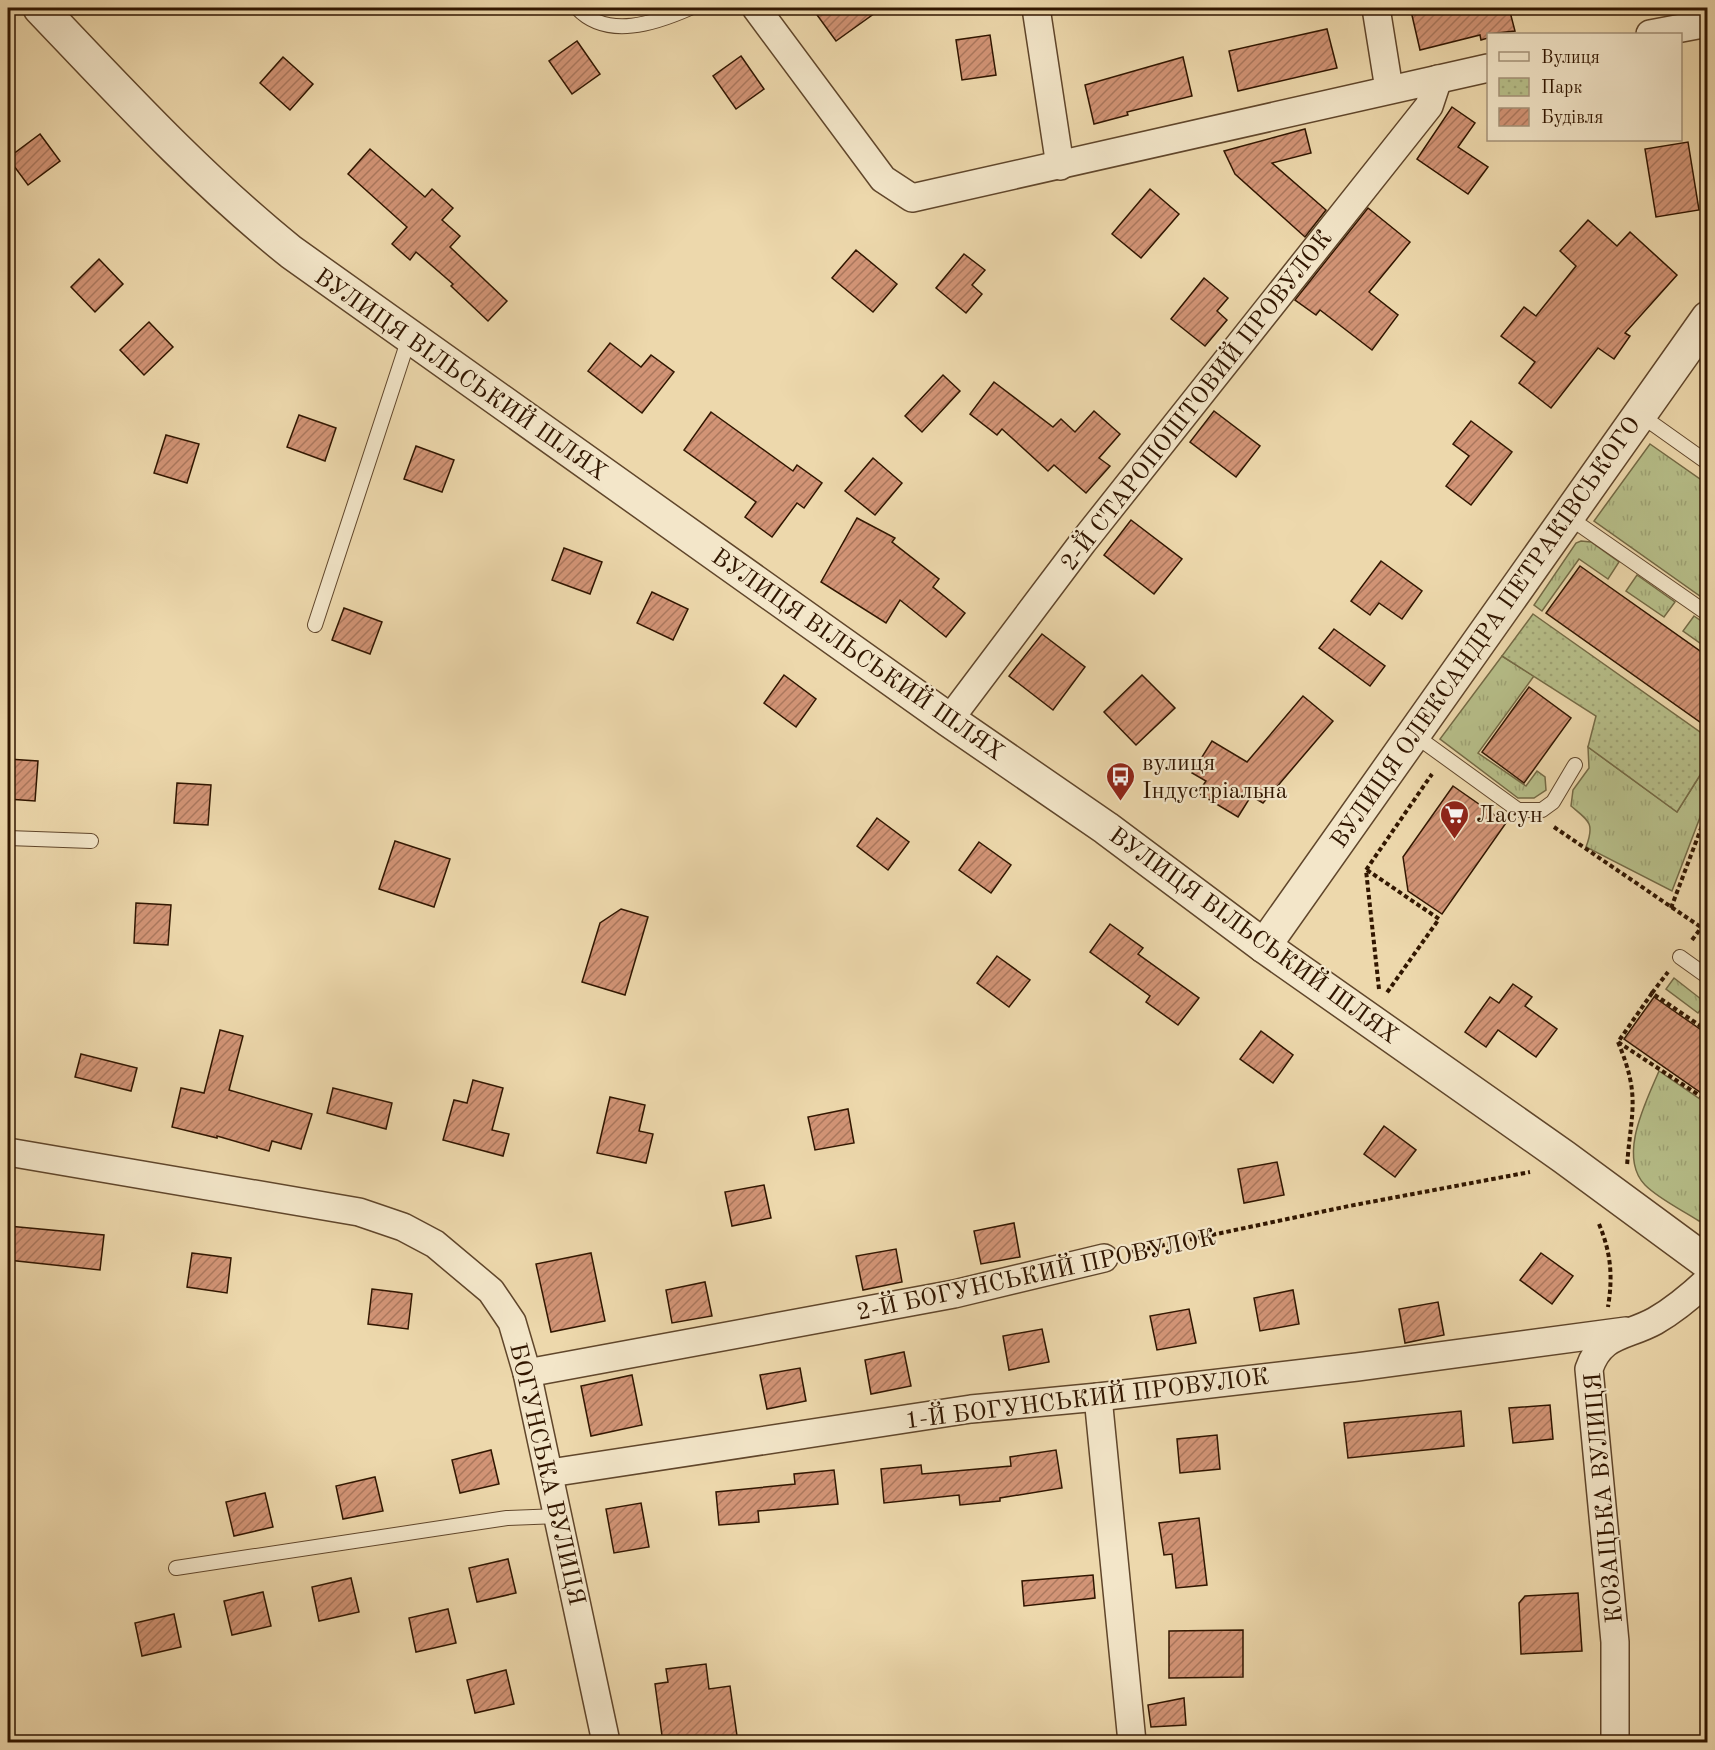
<svg xmlns="http://www.w3.org/2000/svg" width="1715" height="1750" font-family="'Old Standard TT',serif">
<style>
.grass{fill:url(#grass-tufts);stroke:#746a45;stroke-width:1.5}
.park{fill:url(#park-dots);stroke:#746a45;stroke-width:1.5}
.building{fill:url(#building-hatch);stroke:#311600;stroke-width:1.5}
.lines{fill:none;stroke-linecap:round;stroke-linejoin:round}
.service-casing{stroke:#60462b;stroke-width:16}
.minor-casing{stroke:#60462b;stroke-width:30}
.tertiary-casing{stroke:#60462b;stroke-width:36}
.path{stroke:#311600;stroke-width:4;stroke-dasharray:4.5 3;stroke-linecap:butt}
.service{stroke:#f3e6c9;stroke-width:14}
.minor{stroke:#f3e6c9;stroke-width:27}
.tertiary{stroke:#f3e6c9;stroke-width:33}
.labels{text-anchor:middle;stroke-width:4.5;stroke-linejoin:round;paint-order:stroke}
.street-label{font-size:24px;fill:#311600;stroke:#f3e6c9}
.poi-label{font-size:24px;fill:#311600;stroke:#f3e6c9;text-anchor:start}
</style>
<defs>
<pattern id="grass-tufts" width="24" height="20" patternUnits="userSpaceOnUse" patternTransform="scale(1.5)"><rect width="24" height="20" fill="#b7bf8a"/><path d="M3 7l-1-3M5 7V3M7 7l1-3M15 17l-1-3M17 17v-4M19 17l1-3" fill="none" stroke="#9ea375"/></pattern>
<pattern id="park-dots" width="8" height="8" patternUnits="userSpaceOnUse" patternTransform="scale(1.5)"><rect width="8" height="8" fill="#b7bf8a"/><path d="M2 2h.1M6 6h.1" fill="none" stroke="#9ea375" stroke-width="1.8" stroke-linecap="round"/></pattern>
<pattern id="building-hatch" width="6" height="6" patternUnits="userSpaceOnUse" patternTransform="scale(1.5)"><rect width="6" height="6" fill="#d29476"/><path d="M-1 1l2-2M0 6l6-6M5 7l2-2" fill="none" stroke="#ab785e"/></pattern>
</defs>
<rect width="100%" height="100%" fill="#edd8ac"/>
<filter id="stains"><feTurbulence type="fractalNoise" baseFrequency=".00333" numOctaves="4"/><feColorMatrix values="0 0 0 0 .2 0 0 0 0 .09 0 0 0 0 .02 0 0 0 .5 -.17"/></filter>
<radialGradient id="worn" r=".72"><stop offset=".6" stop-color="#630" stop-opacity="0"/><stop offset="1" stop-color="#630" stop-opacity=".3"/></radialGradient>
<!-- grass -->
<g class="grass">
<path d="M1650 444 1707 484V601L1594 521Z"/>
<path d="M1581 541 1591 542 1619 562 1608 579 1579 559 1542 611 1534 605 1576 543Z"/>
<path d="M1637 575 1675 602 1664 617 1626 591Z"/>
<path d="M1694 616 1707 625V648L1683 631Z"/>
<path d="M1502 656 1534 676 1478 753 1526 786 1537 771 1545 777 1546 790 1534 798H1518L1440 739Z"/>
<path d="M1588 747 1677 812 1707 764V799L1672 891 1586 847C1595 823 1589 821 1571 806L1573 790 1589 768Z"/>
<path d="M1707 818V871C1693 856 1702 836 1707 818Z"/>
<path d="M1674 978 1706 1003 1698 1013 1666 989Z"/>
<path d="M1659 1071 1707 1104 1708 1220 1699 1221C1682 1210 1659 1199 1645 1185 1617 1156 1647 1100 1659 1071Z"/>
</g>
<!-- park -->
<path class="park" d="M1533 614 1707 737V764L1677 812 1588 747 1596 716 1502 656Z"/>
<!-- building -->
<g class="building">
<path d="M812 8H882L836 41Z"/>
<path d="M1425 8H1509L1515 31 1488 34V38L1481 40 1480 35 1420 50 1411 11Z"/>
<path d="M1327 29 1337 68 1238 91 1229 51Z"/>
<path d="M990 35 996 75 962 80 956 40Z"/>
<path d="M577 41 600 74 572 94 549 61Z"/>
<path d="M741 56 764 89 736 109 713 76Z"/>
<path d="M283 57 313 84 290 110 260 83Z"/>
<path d="M1183 57 1192 96 1127 112 1128 115 1094 124 1085 85Z"/>
<path d="M1452 107 1475 123 1458 147 1488 167 1468 194 1417 159Z"/>
<path d="M1305 129 1311 153 1272 163 1326 210 1305 237 1235 174 1224 151Z"/>
<path d="M40 134 60 161 28 185 8 158Z"/>
<path d="M1688 142 1699 210 1656 217 1645 149Z"/>
<path d="M370 149 425 197 432 189 453 208 442 220 460 236 450 247 507 301 488 321 451 286 453 284 416 252 410 260 392 244 407 227 348 174Z"/>
<path d="M1150 189 1179 214 1141 258 1112 234Z"/>
<path d="M1368 208 1410 242 1369 292 1398 315 1372 350 1320 310 1316 315 1295 300Z"/>
<path d="M1588 220 1617 246 1630 232 1677 275 1625 333 1630 336 1614 359 1598 348 1551 408 1519 383 1535 362 1501 336 1524 307 1536 316 1576 266 1560 251Z"/>
<path d="M856 250 897 284 873 312 832 278Z"/>
<path d="M964 254 985 270 972 285 982 294 966 313 936 288Z"/>
<path d="M99 259 123 284 95 312 71 287Z"/>
<path d="M1204 278 1228 298 1217 311 1227 320 1205 346 1171 319Z"/>
<path d="M149 322 173 347 144 375 120 350Z"/>
<path d="M610 343 641 367 651 355 674 372 642 413 588 371Z"/>
<path d="M943 375 960 391 922 432 905 416Z"/>
<path d="M994 382 1053 427 1061 419 1075 432 1094 411 1120 434 1099 458 1110 466 1086 493 1054 465 1048 471 1002 429 997 435 970 414Z"/>
<path d="M1214 411 1260 446 1236 477 1190 442Z"/>
<path d="M711 412 793 471 797 465 822 483 804 508 797 503 772 537 745 517 756 502 684 450Z"/>
<path d="M299 415 336 428 325 461 287 447Z"/>
<path d="M1471 421 1512 452 1471 505 1446 486 1469 456 1453 444Z"/>
<path d="M166 435 199 444 187 483 154 473Z"/>
<path d="M416 446 454 460 442 492 404 479Z"/>
<path d="M873 458 902 483 875 515 845 491Z"/>
<path d="M857 518 895 538 892 542 939 579 933 587 965 613 946 637 900 600 886 623 821 582Z"/>
<path d="M1131 520 1182 559 1154 594 1104 555Z"/>
<path d="M564 548 602 562 590 594 552 580Z"/>
<path d="M1381 561 1422 591 1402 619 1379 603 1370 615 1351 601Z"/>
<path d="M1580 566 1707 656V727L1546 613Z"/>
<path d="M652 592 688 609 673 640 637 623Z"/>
<path d="M344 608 382 622 370 654 332 640Z"/>
<path d="M1334 629 1385 666 1370 686 1319 648Z"/>
<path d="M1042 634 1085 667 1053 710 1009 676Z"/>
<path d="M784 675 816 699 796 727 764 703Z"/>
<path d="M1142 675 1175 708 1136 745 1104 712Z"/>
<path d="M1529 687 1571 718 1524 783 1482 752Z"/>
<path d="M1303 696 1333 721 1263 803 1251 796 1238 817 1198 793 1206 781 1192 773 1212 741 1247 762Z"/>
<path d="M8 759 38 761 35 801 8 799Z"/>
<path d="M177 783 211 785 208 825 174 823Z"/>
<path d="M1453 786 1506 823 1442 914 1408 891 1403 857Z"/>
<path d="M877 818 909 842 888 870 857 846Z"/>
<path d="M395 841 450 859 434 907 379 889Z"/>
<path d="M979 842 1011 865 991 893 959 870Z"/>
<path d="M136 903 171 905 168 945 134 943Z"/>
<path d="M621 909 648 917 625 995 582 982 600 923Z"/>
<path d="M1110 924 1143 948 1138 954 1199 998 1178 1025 1146 1002 1150 996 1090 952Z"/>
<path d="M997 956 1030 980 1009 1007 977 983Z"/>
<path d="M1513 984 1532 997 1525 1006 1557 1029 1536 1057 1498 1030 1486 1047 1465 1032 1490 997 1499 1003Z"/>
<path d="M1654 997 1707 1034V1097L1624 1039Z"/>
<path d="M220 1030 243 1036 229 1090 312 1114 301 1149 272 1141 269 1151 217 1136V1138L172 1127 181 1088 204 1093Z"/>
<path d="M1261 1031 1293 1055 1273 1083 1240 1059Z"/>
<path d="M81 1054 137 1068 131 1091 75 1077Z"/>
<path d="M473 1080 503 1088 492 1130 509 1134 503 1156 443 1140 454 1100 467 1103Z"/>
<path d="M333 1088 392 1103 386 1129 327 1113Z"/>
<path d="M610 1097 645 1105 639 1131 653 1134 646 1163 597 1153Z"/>
<path d="M848 1109 854 1143 815 1150 808 1117Z"/>
<path d="M1384 1126 1416 1150 1395 1177 1364 1154Z"/>
<path d="M1277 1162 1284 1195 1244 1203 1238 1169Z"/>
<path d="M764 1185 771 1218 732 1226 725 1192Z"/>
<path d="M1014 1223 1020 1257 981 1264 974 1231Z"/>
<path d="M8 1226 104 1235 100 1270 8 1260Z"/>
<path d="M896 1249 902 1282 863 1290 856 1256Z"/>
<path d="M192 1253 231 1258 227 1293 187 1287Z"/>
<path d="M591 1253 605 1321 551 1332 536 1264Z"/>
<path d="M1541 1253 1573 1276 1552 1304 1520 1280Z"/>
<path d="M705 1282 712 1316 672 1323 666 1290Z"/>
<path d="M372 1289 412 1294 408 1329 368 1324Z"/>
<path d="M1293 1290 1299 1324 1260 1331 1254 1298Z"/>
<path d="M1438 1302 1444 1335 1405 1343 1399 1309Z"/>
<path d="M1189 1309 1196 1343 1157 1350 1150 1316Z"/>
<path d="M1042 1329 1049 1362 1009 1370 1003 1336Z"/>
<path d="M904 1352 911 1386 871 1394 865 1360Z"/>
<path d="M800 1368 806 1401 767 1409 760 1375Z"/>
<path d="M632 1375 642 1425 591 1436 581 1386Z"/>
<path d="M1550 1405 1553 1439 1513 1443 1509 1408Z"/>
<path d="M1461 1411 1464 1446 1348 1458 1344 1423Z"/>
<path d="M1217 1435 1220 1469 1180 1473 1177 1439Z"/>
<path d="M491 1450 499 1484 460 1493 452 1460Z"/>
<path d="M1056 1450 1062 1488 1000 1498V1501L960 1505 959 1495 884 1503 881 1469 921 1465 922 1474 1011 1466 1010 1457Z"/>
<path d="M834 1470 838 1504 758 1511 759 1522 719 1525 716 1492 795 1484 794 1474Z"/>
<path d="M375 1477 383 1511 343 1519 336 1486Z"/>
<path d="M265 1493 273 1527 234 1536 226 1502Z"/>
<path d="M641 1503 649 1547 614 1553 606 1509Z"/>
<path d="M1199 1518 1207 1585 1176 1588 1172 1554 1164 1555 1159 1523Z"/>
<path d="M508 1559 516 1593 477 1602 469 1568Z"/>
<path d="M1093 1575 1095 1598 1024 1606 1022 1581Z"/>
<path d="M351 1578 359 1612 319 1621 312 1587Z"/>
<path d="M263 1592 271 1626 232 1635 224 1601Z"/>
<path d="M1578 1593 1582 1651 1521 1654 1519 1603 1525 1596Z"/>
<path d="M448 1609 456 1643 416 1652 409 1618Z"/>
<path d="M174 1614 181 1647 142 1656 135 1623Z"/>
<path d="M1243 1630V1677L1169 1678V1631Z"/>
<path d="M706 1664 709 1689 730 1686 738 1743H663L655 1684 668 1682 666 1669Z"/>
<path d="M506 1670 514 1704 475 1713 467 1680Z"/>
<path d="M1184 1698 1186 1725 1151 1727 1148 1705Z"/>
</g>
<g class="lines">
<defs>
<g id="service">
<path d="M577 8C607 40 656 23 690 8"/>
<path d="M1639 414 1708 463"/>
<path d="M1567 516 1708 614"/>
<path d="M315 625 409 338"/>
<path d="M1413 734 1518 810H1542L1553 802 1575 765"/>
<path d="M8 838 91 841"/>
<path d="M1680 957 1708 977"/>
<path d="M176 1568 507 1518 559 1516"/>
</g>
<g id="minor">
<path d="M756 8 883 179 912 198 1488 68"/>
<path d="M1036 8 1060 166"/>
<path d="M1376 8 1389 89"/>
<path d="M1650 34 1708 23"/>
<path d="M949 720 1083 542 1429 106 1438 79"/>
<path d="M8 1152 359 1212 403 1227 435 1244 491 1291 512 1322 527 1373 606 1742"/>
<path d="M527 1373 954 1294 1104 1258"/>
<path d="M1098 1397 1132 1742"/>
<path d="M550 1473 971 1409 1098 1397 1357 1367 1626 1331"/>
<path d="M1615 1742V1642L1589 1369C1601 1333 1626 1337 1655 1321 1674 1310 1692 1295 1708 1280"/>
</g>
<g id="tertiary">
<path d="M40 8C121 93 199 178 291 252L949 720 1106 828 1264 946 1564 1157 1708 1263"/>
<path d="M1264 946 1708 318"/>
</g>
</defs>
<!-- service casing -->
<use href="#service" class="service-casing"/>
<!-- minor casing -->
<use href="#minor" class="minor-casing"/>
<!-- tertiary casing -->
<use href="#tertiary" class="tertiary-casing"/>
<!-- path -->
<g class="path">
<path d="M1554 827 1708 932"/>
<path d="M1367 870 1439 919 1386 994"/>
<path d="M1671 908 1708 810"/>
<path d="M1692 940 1701 928"/>
<path d="M1379 989 1366 870 1432 774"/>
<path d="M1652 993 1668 972"/>
<path d="M1708 1031 1652 993 1618 1042 1708 1101"/>
<path d="M1618 1042C1641 1097 1631 1111 1627 1166"/>
<path d="M1599 1224C1611 1253 1613 1276 1608 1307"/>
<path d="M1131 1252 1349 1206 1530 1172"/>
</g>
<!-- service -->
<use href="#service" class="service"/>
<!-- minor -->
<use href="#minor" class="minor"/>
<!-- tertiary -->
<use href="#tertiary" class="tertiary"/>
</g>
<!-- icons -->
<defs>
<symbol id="bus-pin" viewBox="-11 -11 22 30"><path d="M0 17L-7.5 6A9.5 9.5 0 1 1 7.5 6Z" fill="#8f2418" stroke="#f3e6c9"/><path d="M-5-6H5V4H4V6H2V4H-2V6H-4V4H-5ZM-3.5-4V0h7V-4ZM-3.5 1.2v1.5H-2V1.2ZM2 1.2v1.5H3.5V1.2Z" fill="#fff"/></symbol>
<symbol id="supermarket-pin" viewBox="-11 -11 22 30"><path d="M0 17L-7.5 6A9.5 9.5 0 1 1 7.5 6Z" fill="#8f2418" stroke="#f3e6c9"/><path d="M-6-5.5h2.5l.6 2H6L4.5 2H-2.5L-4.4-4H-6ZM-1.5 3.2a1.3 1.3 0 1 0 .1 0ZM3 3.2a1.3 1.3 0 1 0 .1 0Z" fill="#fff"/></symbol>
</defs>
<g fill-rule="evenodd">
<use href="#bus-pin" x="1104" y="760" width="33" height="45"/>
<use href="#supermarket-pin" x="1438" y="798" width="33" height="45"/>
</g>
<g class="labels">
<!-- street labels -->
<g class="street-label">
<text transform="translate(461 374) rotate(35)" y="8">ВУЛИЦЯ ВІЛЬСЬКИЙ ШЛЯХ</text>
<text transform="translate(1196 400) rotate(-52)" y="8">2-Й СТАРОПОШТОВИЙ ПРОВУЛОК</text>
<text transform="translate(1485 632) rotate(-55)" y="8">ВУЛИЦЯ ОЛЕКСАНДРА ПЕТРАКІВСЬКОГО</text>
<text transform="translate(858 654) rotate(35)" y="8">ВУЛИЦЯ ВІЛЬСЬКИЙ ШЛЯХ</text>
<text transform="translate(1254 935) rotate(36)" y="8">ВУЛИЦЯ ВІЛЬСЬКИЙ ШЛЯХ</text>
<text transform="translate(1036 1274) rotate(-12)" y="8">2-Й БОГУНСЬКИЙ ПРОВУЛОК</text>
<text transform="translate(1087 1398) rotate(-7)" y="8">1-Й БОГУНСЬКИЙ ПРОВУЛОК</text>
<text transform="translate(548 1474) rotate(77)" y="8">БОГУНСЬКА ВУЛИЦЯ</text>
<text transform="translate(1603 1498) rotate(-95)" y="8">КОЗАЦЬКА ВУЛИЦЯ</text>
</g>
<!-- poi labels -->
<g class="poi-label">
<text x="1142" y="770">вулиця<tspan x="1142" dy="28">Індустріальна</tspan></text>
<text x="1476" y="822">Ласун</text>
</g>
</g>
<!-- margin -->
<rect width="1715" height="1750" fill="none" stroke="#edd8ac" stroke-width="30"/>
<rect x="9" y="9" width="1697" height="1732" fill="none" stroke="#311600" stroke-width="3"/>
<rect x="15" y="15" width="1685" height="1720" fill="none" stroke="#311600" stroke-width="1.5"/>
<!-- legend -->
<rect x="1487" y="33" width="195" height="108" fill="#f3e6c9" stroke="#a59379" stroke-width="1.5"/>
<rect x="1499" y="52" width="30" height="9" fill="#f3e6c9" stroke="#a59379" stroke-width="1.5"/>
<text x="1541" y="63" font-size="18" fill="#311600">Вулиця</text>
<rect x="1499" y="78" width="30" height="18" fill="url(#park-dots)" stroke="#a59379" stroke-width="1.5"/>
<text x="1541" y="93" font-size="18" fill="#311600">Парк</text>
<rect x="1499" y="108" width="30" height="18" fill="url(#building-hatch)" stroke="#a59379" stroke-width="1.5"/>
<text x="1541" y="123" font-size="18" fill="#311600">Будівля</text>
<rect width="100%" height="100%" filter="url(#stains)"/>
<rect width="100%" height="100%" fill="url(#worn)"/>
</svg>
